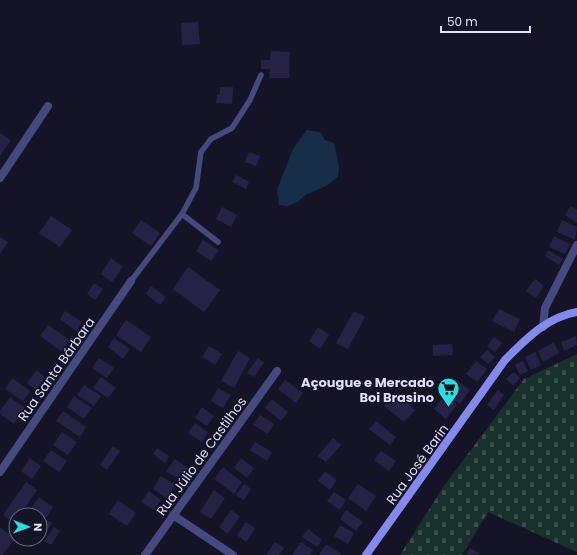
<svg xmlns="http://www.w3.org/2000/svg" width="577" height="555" font-family="Poppins,sans-serif">
<style>
.cemetery{fill:url(#cemetery-stones)}
.water{fill:#172e49}
.building{fill:#262246}
.lines{fill:none;stroke-linecap:round;stroke-linejoin:round}
.lane{stroke:#454980;stroke-width:5.5}
.street{stroke:#454980;stroke-width:8}
.secondary{stroke:#838aee;stroke-width:8}
.labels{text-anchor:middle;stroke-width:3;stroke-linejoin:round;paint-order:stroke}
.street-label{font-size:13px;fill:#dfdffa;stroke:#151427}
.poi-label{font-size:13px;font-weight:bold;fill:#dfdffa;stroke:#151427;text-anchor:end}
</style>
<defs>
<pattern id="cemetery-stones" width="16" height="16" patternUnits="userSpaceOnUse"><rect width="16" height="16" fill="#18312d"/><path d="M2 7V4a2 2 0 0 1 4 0v3zM10 15v-3a2 2 0 0 1 4 0v3z" fill="#394e4c"/></pattern>
</defs>
<rect width="100%" height="100%" fill="#151427"/>
<!-- cemetery -->
<path class="cemetery" d="M577 354V552L488 512 462 555H400L444 486 524 379Z"/>
<!-- water -->
<path class="water" d="M307 130 320 132 325 140 334 143 339 167 338 177 326 186 307 194 297 202 288 206 279 205 277 190 293 149Z"/>
<!-- building -->
<g class="building">
<path d="M198 22 200 44 182 45 181 23Z"/>
<path d="M271 51 290 52 289 78H269L270 69H261V60H270Z"/>
<path d="M220 87H233L232 104 216 103 217 95H220Z"/>
<path d="M0 133 11 140 0 156Z"/>
<path d="M249 152 260 156 256 166 245 162Z"/>
<path d="M236 175 249 182 246 189 232 182Z"/>
<path d="M571 206 577 210V223L565 215Z"/>
<path d="M222 207 237 215 231 227 216 219Z"/>
<path d="M51 216 72 230 60 247 39 233Z"/>
<path d="M141 220 160 233 151 246 132 233Z"/>
<path d="M562 220 577 227 575 240 557 232Z"/>
<path d="M554 236 570 244 565 254 549 247Z"/>
<path d="M0 237 8 242 0 254Z"/>
<path d="M203 240 219 250 211 261 196 251Z"/>
<path d="M548 250 563 259 559 265 545 256Z"/>
<path d="M111 258 123 267 112 282 101 274Z"/>
<path d="M188 267 220 290 204 312 173 289Z"/>
<path d="M535 279 544 286 536 298 526 291Z"/>
<path d="M94 283 103 289 95 300 87 294Z"/>
<path d="M151 286 166 297 160 305 146 294Z"/>
<path d="M499 309 520 319 514 332 492 321Z"/>
<path d="M65 311 82 322 76 331 60 319Z"/>
<path d="M354 311 365 317 348 349 336 343Z"/>
<path d="M126 320 151 337 141 352 116 335Z"/>
<path d="M48 325 69 340 61 351 40 336Z"/>
<path d="M318 327 329 335 320 349 309 341Z"/>
<path d="M576 336 577 345 564 351 561 342Z"/>
<path d="M494 337 502 343 495 352 487 346Z"/>
<path d="M114 338 130 349 123 359 108 347Z"/>
<path d="M554 342 559 353 543 362 538 351Z"/>
<path d="M452 344 453 355 433 356V345Z"/>
<path d="M209 346 222 354 215 365 202 357Z"/>
<path d="M487 350 495 357 488 364 480 357Z"/>
<path d="M238 351 250 358 234 388 221 381Z"/>
<path d="M535 352 541 365 531 370 525 357Z"/>
<path d="M99 358 114 368 107 378 92 368Z"/>
<path d="M258 358 264 363 254 377 247 373Z"/>
<path d="M476 361 487 369 477 382 466 374Z"/>
<path d="M523 361 528 371 520 375 515 365Z"/>
<path d="M36 370 45 377 36 390 27 383Z"/>
<path d="M514 372 520 378 513 386 506 379Z"/>
<path d="M101 377 116 388 108 398 93 388Z"/>
<path d="M12 378 30 391 23 401 5 389Z"/>
<path d="M285 380 303 393 296 403 278 389Z"/>
<path d="M461 383 470 390 460 404 451 398Z"/>
<path d="M84 385 101 396 94 406 77 395Z"/>
<path d="M218 388 231 395 223 408 211 401Z"/>
<path d="M498 390 504 395 494 410 487 405Z"/>
<path d="M395 393 415 410 404 422 384 406Z"/>
<path d="M445 395 457 405 446 419 434 409Z"/>
<path d="M74 396 92 408 84 419 67 407Z"/>
<path d="M10 397 25 408 14 424 0 414V411Z"/>
<path d="M272 399 288 412 281 421 265 408Z"/>
<path d="M202 407 214 416 207 426 195 418Z"/>
<path d="M63 411 86 427 80 437 56 421Z"/>
<path d="M260 415 274 424 268 434 253 425Z"/>
<path d="M376 421 396 437 390 445 369 429Z"/>
<path d="M195 423 208 432 202 442 188 433Z"/>
<path d="M62 432 77 442 68 455 53 445Z"/>
<path d="M333 438 341 445 326 462 318 456Z"/>
<path d="M255 442 272 452 267 461 250 450Z"/>
<path d="M113 446 120 451 107 470 100 465Z"/>
<path d="M157 448 169 456 165 463 153 454Z"/>
<path d="M51 450 67 461 59 472 43 461Z"/>
<path d="M381 451 396 461 389 471 374 460Z"/>
<path d="M30 458 41 466 32 479 21 471Z"/>
<path d="M241 458 254 468 247 478 234 468Z"/>
<path d="M175 459 188 468 180 480 166 471Z"/>
<path d="M223 467 242 482 234 494 214 479Z"/>
<path d="M325 471 337 480 330 490 318 481Z"/>
<path d="M161 476 175 485 166 498 153 489Z"/>
<path d="M26 482 37 490 20 515H16L15 523 3 515Z"/>
<path d="M244 484 251 489 244 500 236 495Z"/>
<path d="M358 484 376 496 366 511 348 498Z"/>
<path d="M214 490 225 498 211 519 200 512Z"/>
<path d="M149 491 161 500 154 510 141 502Z"/>
<path d="M334 492 346 500 340 510 327 501Z"/>
<path d="M39 497 53 507 40 527V515H26Z"/>
<path d="M118 500 136 513 127 526 109 514Z"/>
<path d="M231 510 240 516 228 534 219 527Z"/>
<path d="M346 510 363 522 356 531 340 519Z"/>
<path d="M47 520 52 523 43 537 40 535V531Z"/>
<path d="M246 522 255 528 246 542 237 535Z"/>
<path d="M340 525 354 533 348 544 334 536Z"/>
<path d="M0 527 15 539 2 555H0Z"/>
<path d="M54 527 60 531 51 545 44 541Z"/>
<path d="M308 529 322 540 317 547 302 537Z"/>
<path d="M275 542 284 548 279 555H266Z"/>
<path d="M301 542 313 550 309 555H292Z"/>
<path d="M326 544 341 554 340 555H319Z"/>
<path d="M470 548 481 554 466 555Z"/>
</g>
<g class="lines">
<!-- lane -->
<g class="lane">
<path d="M182 214 218 242"/>
<path d="M131 281 182 214 196 188 201 152 211 139 232 128 250 100 261 75"/>
</g>
<!-- street -->
<g class="street">
<path d="M0 178 48 106"/>
<path d="M543 327 545 308 577 245"/>
<path d="M0 472 131 281"/>
<path d="M173 515 233 555"/>
<path d="M145 555 277 371"/>
</g>
<!-- secondary -->
<path class="secondary" d="M366 555 505 360C526 339 547 317 577 312"/>
</g>
<!-- icons -->
<defs>
<symbol id="supermarket-pin" viewBox="-11 -11 22 30"><path d="M0 17L-7.5 6A9.5 9.5 0 1 1 7.5 6Z" fill="#25e0e0" stroke="#151427"/><path d="M-6-5.5h2.5l.6 2H6L4.5 2H-2.5L-4.4-4H-6ZM-1.5 3.2a1.3 1.3 0 1 0 .1 0ZM3 3.2a1.3 1.3 0 1 0 .1 0Z" fill="#111"/></symbol>
</defs>
<g fill-rule="evenodd">
<use href="#supermarket-pin" x="436" y="376" width="25" height="34"/>
</g>
<g class="labels">
<!-- street labels -->
<g class="street-label">
<text transform="translate(56 369) rotate(-55)" y="5">Rua Santa Bárbara</text>
<text transform="translate(201 456) rotate(-54)" y="5">Rua Júlio de Castilhos</text>
<text transform="translate(417 464) rotate(-54)" y="5">Rua José Barin</text>
</g>
<!-- poi labels -->
<g class="poi-label">
<text x="434" y="387">Açougue e Mercado<tspan x="434" dy="15">Boi Brasino</tspan></text>
</g>
</g>
<!-- north arrow -->
<g transform="translate(28 527) rotate(91)"><circle r="19" fill="#151427" stroke="#66657b"/>
<path d="M0-3L7 15L0 10L-7 15Z" fill="#25e0e0"/>
<text y="-6" font-size="11" font-weight="bold" text-anchor="middle" fill="#dfdffa">N</text>
</g>
<!-- scale -->
<path d="M441 26v6h89v-6" fill="none" stroke="#dfdffa" stroke-width="2"/>
<text x="447" y="26" font-size="12" fill="#dfdffa" stroke="#151427" stroke-width="3" paint-order="stroke">50 m</text>
</svg>
